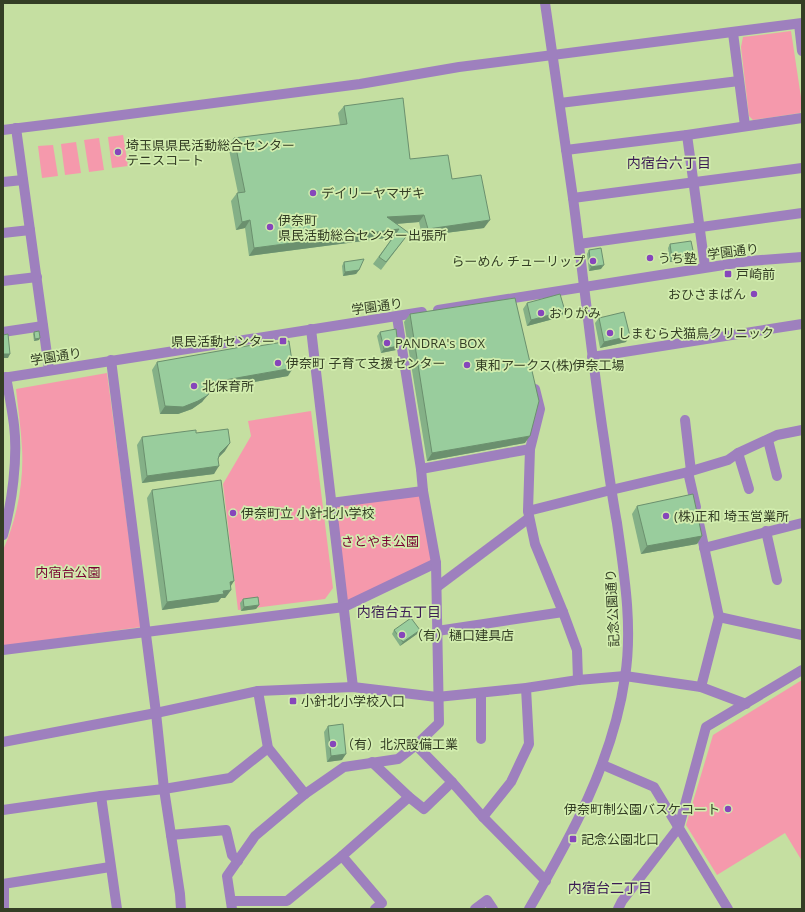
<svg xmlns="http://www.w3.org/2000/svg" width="805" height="912" font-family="'Open Sans','Noto Sans JP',sans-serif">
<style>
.green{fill:#f599ac}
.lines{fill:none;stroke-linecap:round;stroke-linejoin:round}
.minor{stroke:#9e80be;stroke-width:10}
.wall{fill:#84b087}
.shaded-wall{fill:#6b906e}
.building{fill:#99cd9d;stroke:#6b906e}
.poi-dot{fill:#8646bb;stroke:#d2edae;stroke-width:1.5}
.labels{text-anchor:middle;stroke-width:3.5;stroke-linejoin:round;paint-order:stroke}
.poi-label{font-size:13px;fill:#343e25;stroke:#d2edae;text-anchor:start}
.street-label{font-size:13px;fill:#343e25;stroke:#d2edae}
.park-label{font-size:13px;fill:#770031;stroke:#d2edae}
.neighbourhood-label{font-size:14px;fill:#3b1c54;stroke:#d2edae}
</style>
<rect width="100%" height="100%" fill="#c5dfa1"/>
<!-- green -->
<g class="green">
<path d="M791 31 802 104 800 113 753 120 749 116 741 47 743 37Z"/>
<path d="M123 135 128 166 112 168 108 137Z"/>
<path d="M99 138 104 170 89 172 84 140Z"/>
<path d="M76 142 81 173 65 175 61 144Z"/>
<path d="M53 145 58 176 42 178 38 146Z"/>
<path d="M107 373 141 627 3 646V550C17 519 24 482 22 448 21 428 18 409 16 389Z"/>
<path d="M311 411 333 588 325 599 238 610 223 484 251 436 248 421Z"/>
<path d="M423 491 436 563 344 607 331 503Z"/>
<path d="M802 680V861L785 833 717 875 686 825 713 735Z"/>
</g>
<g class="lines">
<!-- minor -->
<g class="minor">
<path d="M799 24 802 51"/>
<path d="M733 33 745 126"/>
<path d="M560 103 739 81"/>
<path d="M16 128 49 369"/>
<path d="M3 130 76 121 360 84 459 67 802 23"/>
<path d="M687 135 705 267"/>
<path d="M566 150 687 135 802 118"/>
<path d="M3 182 23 180"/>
<path d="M573 198 802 168"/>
<path d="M3 233 30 230"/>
<path d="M579 244 802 213"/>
<path d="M3 281 37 277"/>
<path d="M438 310 749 261 802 257"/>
<path d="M311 329C324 449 340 568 353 687"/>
<path d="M3 332 43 326"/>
<path d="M592 357 802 324"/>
<path d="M111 360 156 713 164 789 180 894 181 909"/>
<path d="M3 378 422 312"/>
<path d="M535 389 540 409 530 449 528 511 535 544 563 612 577 650 578 680"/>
<path d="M685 420 691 471"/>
<path d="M768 440 777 476"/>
<path d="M738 453 749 489"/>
<path d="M421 469 530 449"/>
<path d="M688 472 696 507"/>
<path d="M331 503 423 491"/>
<path d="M528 511 611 490 688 472 728 460 738 453 777 435 802 430"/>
<path d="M699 523 719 617 701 687"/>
<path d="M766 531 777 580"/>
<path d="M3 535C12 504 18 458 14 425 12 409 9 393 6 377"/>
<path d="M704 548 802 523"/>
<path d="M437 587 529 518"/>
<path d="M719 617 802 635"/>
<path d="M437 631 563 612"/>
<path d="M3 650 344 607 436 563"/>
<path d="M258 691 268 748 305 794"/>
<path d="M481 693V739"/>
<path d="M3 742 156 713 258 691 353 687 437 697 526 688 578 680 625 676 701 687 746 704"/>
<path d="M416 745 452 782 483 817 546 881"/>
<path d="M372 762 409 797 424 809 452 782"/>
<path d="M603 765 654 787 728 909"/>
<path d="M101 796 117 909"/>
<path d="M3 810 101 796 164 789 230 778 268 748"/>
<path d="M483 817 511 782 529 744 526 688"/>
<path d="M171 835 226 830 232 855 238 861"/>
<path d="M342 856 382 903 375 909"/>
<path d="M3 884 110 867"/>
<path d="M231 901H287L342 856 409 797"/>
<path d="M4 909V884"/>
<path d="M232 909 227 876 255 836 305 794 344 767 398 759 416 745 439 723 436 563 423 491 421 469 397 317"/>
<path d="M475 909 487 900 493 909"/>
<path d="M529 909C571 837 613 761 625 677 633 626 624 573 617 523 611 491 607 458 602 426 591 350 583 274 573 198 564 133 554 68 545 3"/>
<path d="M618 909 622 901 679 827 706 727 802 670"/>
</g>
</g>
<!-- wall -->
<g class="wall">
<path d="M344 106 410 159 452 179 484 228 422 236 419 222 396 224 403 241 381 270 373 264 393 237 249 256 245 228 236 230 231 201 237 193H238L228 145 234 138 340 125 338 113Z"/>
<path d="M670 244 691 259 670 262 668 248Z"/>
<path d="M589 250 601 269 589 271 587 254Z"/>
<path d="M344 262 359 270 356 274 343 276 342 266Z"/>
<path d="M527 303 561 317 527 326 523 309Z"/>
<path d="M410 314 525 443 427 461 404 322Z"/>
<path d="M599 318 626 342 600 348 595 323Z"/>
<path d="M34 332 39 340 34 341 33 334Z"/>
<path d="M380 332 398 346 396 350 381 353 377 336Z"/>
<path d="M259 346 288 376 210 390 202 402 192 409 178 414H160L152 370 157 362Z"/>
<path d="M196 433 225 451 219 457 214 474 142 483 137 445 142 437Z"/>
<path d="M152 490 230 587 231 590 225 598H221L218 602 162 610 147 498Z"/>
<path d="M637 506 702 536 697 544 641 554 632 514Z"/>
<path d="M243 599 259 605 256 609 241 611 240 603Z"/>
<path d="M394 630 417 634 400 646 392 634Z"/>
<path d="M328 726 342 760 327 762 324 732Z"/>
</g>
<!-- shaded-wall -->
<g class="shaded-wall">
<path d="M424 215 419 222 382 225 387 217Z"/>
<path d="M250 220 245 228 236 230 242 222Z"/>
<path d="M490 220 484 228 422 236 428 229Z"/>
<path d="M399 229 394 237 249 256 254 248Z"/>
<path d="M694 255 691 259 670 262 672 258Z"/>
<path d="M604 265 601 269 589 271 591 267Z"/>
<path d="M359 270 356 274 343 276 345 272Z"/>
<path d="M565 311 561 317 527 326 531 320Z"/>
<path d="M630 336 626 342 600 348 604 342Z"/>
<path d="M40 338 39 340 34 341 35 339Z"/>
<path d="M398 346 396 350 381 353 384 349Z"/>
<path d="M3 354H10L8 358H3Z"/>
<path d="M293 368 288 376 209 390 214 382Z"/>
<path d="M208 395 202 402 192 409 178 414H160L165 406Z"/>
<path d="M530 436 525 443 427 461 432 453Z"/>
<path d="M230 443 225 451 215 461 220 453Z"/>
<path d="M219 466 214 474 142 483 147 476Z"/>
<path d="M702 536 697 544 641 554 647 546Z"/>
<path d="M234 581 229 589 230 582Z"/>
<path d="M231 590 225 598H221L218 602 162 610 167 602Z"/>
<path d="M259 605 256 609 241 611 244 607Z"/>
<path d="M420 630 417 634 400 646 403 642Z"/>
<path d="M346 754 342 760 327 762 331 756Z"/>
</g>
<!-- building -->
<g class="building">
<path d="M403 98 410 159 448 155 452 179 481 175 490 220 428 229 424 215 387 217 409 233 386 262 379 257 399 229 254 248 250 220 242 222 237 193 245 192 234 138 347 124 344 106Z"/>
<path d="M691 241 694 255 672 258 670 244Z"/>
<path d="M601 248 604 265 591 267 589 250Z"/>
<path d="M364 259 359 270 345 272 344 262Z"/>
<path d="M560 294 565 311 531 320 527 303Z"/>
<path d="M515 298 539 401 530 436 432 453 410 314Z"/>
<path d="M624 312 630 336 604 342 599 318Z"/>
<path d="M396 329 398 346 384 349 380 332Z"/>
<path d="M39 331 40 338 35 339 34 332Z"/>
<path d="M8 334 10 354H3V335Z"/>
<path d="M289 341 293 368 214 382 208 395 198 401 183 407 165 406 157 362 258 344 259 346Z"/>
<path d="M228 429 230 443 220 453 218 459 219 466 147 476 142 437 196 430V433Z"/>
<path d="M221 480 234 581 230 582 231 590 223 591 224 594 167 602 152 490Z"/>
<path d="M693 494 702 536 647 546 637 506Z"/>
<path d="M258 597 259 605 244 607 243 599Z"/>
<path d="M411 618 420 630 403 642 394 630Z"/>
<path d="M343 724 346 754 331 756 328 726Z"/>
</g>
<!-- markers -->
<g class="poi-dot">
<circle cx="118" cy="152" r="4"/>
<circle cx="313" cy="193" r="4"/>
<circle cx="270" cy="227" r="4"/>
<circle cx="650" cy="258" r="4"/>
<circle cx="593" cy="261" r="4"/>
<rect x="724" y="270" width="8" height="8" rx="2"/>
<circle cx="754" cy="294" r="4"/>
<circle cx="541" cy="313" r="4"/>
<circle cx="610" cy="333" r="4"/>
<rect x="279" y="337" width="8" height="8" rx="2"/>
<circle cx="387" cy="343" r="4"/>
<circle cx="278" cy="363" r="4"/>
<circle cx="467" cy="365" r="4"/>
<circle cx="194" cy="386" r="4"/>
<circle cx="233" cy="513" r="4"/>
<circle cx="666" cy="516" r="4"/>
<circle cx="402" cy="635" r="4"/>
<rect x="289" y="697" width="8" height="8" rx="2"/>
<circle cx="333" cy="744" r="4"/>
<circle cx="728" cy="809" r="4"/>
<rect x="569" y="835" width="8" height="8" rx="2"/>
</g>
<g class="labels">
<!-- poi labels -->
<g class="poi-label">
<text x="126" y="150">埼玉県県民活動総合センター<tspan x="126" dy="15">テニスコート</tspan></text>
<text x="321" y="198">デイリーヤマザキ</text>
<text x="278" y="225">伊奈町<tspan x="278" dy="15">県民活動総合センター出張所</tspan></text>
<text x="658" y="263">うち塾</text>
<text x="585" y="266" text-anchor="end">らーめん チューリップ</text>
<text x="736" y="279">戸崎前</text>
<text x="746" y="299" text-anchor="end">おひさまぱん</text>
<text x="549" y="318">おりがみ</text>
<text x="618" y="338">しまむら犬猫鳥クリニック</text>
<text x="275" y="346" text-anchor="end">県民活動センター</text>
<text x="395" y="348">PANDRA's BOX</text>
<text x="286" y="368">伊奈町 子育て支援センター</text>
<text x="475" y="370">東和アークス(株)伊奈工場</text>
<text x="202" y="391">北保育所</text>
<text x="241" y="518">伊奈町立 小針北小学校</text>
<text x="674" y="521">(株)正和 埼玉営業所</text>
<text x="410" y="640">（有）樋口建具店</text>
<text x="301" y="706">小針北小学校入口</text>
<text x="341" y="749">（有）北沢設備工業</text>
<text x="720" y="814" text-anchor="end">伊奈町制公園バスケコート</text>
<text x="581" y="844">記念公園北口</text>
</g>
<!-- street labels -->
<g class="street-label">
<text transform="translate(733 251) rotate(-7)" y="5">学園通り</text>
<text transform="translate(377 306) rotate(-8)" y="5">学園通り</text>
<text transform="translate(56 356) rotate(-9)" y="5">学園通り</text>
<text transform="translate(612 608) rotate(-93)" y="5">記念公園通り</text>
</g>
<!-- park labels -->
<g class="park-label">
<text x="380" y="546">さとやま公園</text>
<text x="68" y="577">内宿台公園</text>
</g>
<!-- neighbourhood labels -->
<g class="neighbourhood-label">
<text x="669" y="168">内宿台六丁目</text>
<text x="399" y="617">内宿台五丁目</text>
<text x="610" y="893">内宿台二丁目</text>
</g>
</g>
<!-- border -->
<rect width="805" height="912" fill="none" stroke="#343e25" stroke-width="8"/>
</svg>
